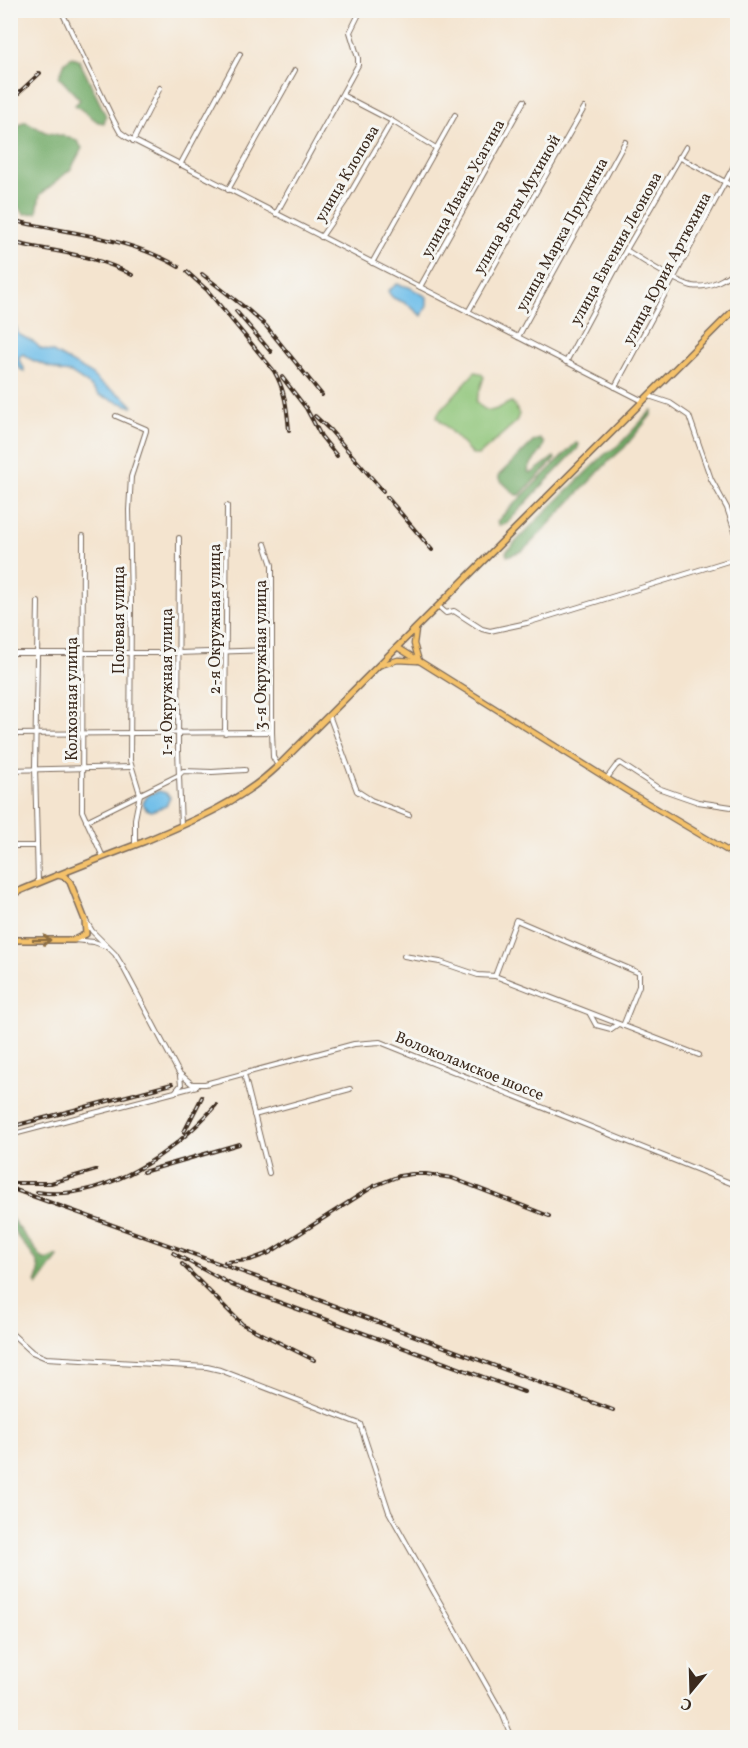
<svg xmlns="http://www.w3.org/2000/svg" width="748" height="1748" font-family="Vollkorn,serif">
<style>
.green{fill:#8dc477;stroke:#64774a;stroke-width:1.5}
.forest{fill:#72aa68;stroke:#566a43;stroke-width:1.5}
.water{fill:#6ebee9;stroke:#547484;stroke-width:1.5}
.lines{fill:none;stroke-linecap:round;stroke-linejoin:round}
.minor-casing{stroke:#7c6b5c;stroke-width:6}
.major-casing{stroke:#7c6b5c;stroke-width:7}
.highway-casing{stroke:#7c6b5c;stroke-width:8}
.minor{stroke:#fff;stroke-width:4}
.major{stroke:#f4c16b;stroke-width:4.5}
.highway{stroke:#f4c16b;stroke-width:5}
.rail-casing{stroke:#3b2a1e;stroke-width:4}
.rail{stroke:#f6f6f2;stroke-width:1.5;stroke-dasharray:4.5;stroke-linecap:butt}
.oneway{stroke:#8e6e41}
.labels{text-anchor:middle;stroke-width:6;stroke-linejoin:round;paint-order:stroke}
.street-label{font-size:16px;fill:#3b2a1e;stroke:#f6f6f2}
</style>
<rect width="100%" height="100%" fill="#f6f6f2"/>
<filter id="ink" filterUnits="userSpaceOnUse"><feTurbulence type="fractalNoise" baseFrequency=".0167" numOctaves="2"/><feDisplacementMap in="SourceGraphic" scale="12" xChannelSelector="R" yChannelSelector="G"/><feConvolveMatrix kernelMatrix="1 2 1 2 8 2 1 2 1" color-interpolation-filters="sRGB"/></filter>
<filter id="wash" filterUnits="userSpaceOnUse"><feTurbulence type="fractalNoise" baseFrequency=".008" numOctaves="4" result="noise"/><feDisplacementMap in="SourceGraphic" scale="24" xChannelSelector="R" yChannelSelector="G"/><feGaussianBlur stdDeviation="1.35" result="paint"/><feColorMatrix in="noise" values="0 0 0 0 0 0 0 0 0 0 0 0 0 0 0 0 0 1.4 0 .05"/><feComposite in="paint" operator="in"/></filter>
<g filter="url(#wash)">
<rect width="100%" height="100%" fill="#f4e4cf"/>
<!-- green -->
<path class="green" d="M475 372 480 373 484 377 476 402C491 418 496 408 511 402L515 406 519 414 516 422 479 455H473L437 417 438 413Z"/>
<!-- forest -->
<g class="forest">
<path d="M72 57 79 60 106 116 104 123 98 122 75 105 80 100 59 77 65 62Z"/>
<path d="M23 122H27L45 132 72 138 77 141 82 148 71 169 40 195 37 213 24 214 11 198V129H15Z"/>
<path d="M652 410V414L624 448 609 461 530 544 522 551 507 556 506 552 537 520 604 455 619 445Z"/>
<path d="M540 439 544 443C543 456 528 461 528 472L532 473 554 457 555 459 520 495H516L499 479V475L534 441Z"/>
<path d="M576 443 579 444 578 448 506 524 499 525 497 522 501 517Z"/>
<path d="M11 1218 42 1258 47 1260 55 1256 58 1257 37 1286 36 1283C50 1256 10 1243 11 1218Z"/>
</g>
<!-- water -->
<g class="water">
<path d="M397 284 409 287 427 297V305L422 316C416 312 411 306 405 303 397 299 392 300 388 291Z"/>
<path d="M16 327 18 334 35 343 41 349 53 352 90 373 100 383 124 397 133 406 132 407 99 395 88 384 71 373 62 372 32 360 23 354 18 358 24 368V372C12 364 10 346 11 332L14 331Z"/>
<path d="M159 791 166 793 170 797 166 806 151 811 146 809 143 804C146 795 151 793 159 791Z"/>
</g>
</g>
<g filter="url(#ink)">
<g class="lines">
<defs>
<g id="minor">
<path d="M61 10 114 121 120 132 127 137 643 401"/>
<path d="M342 95 392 121 436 148"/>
<path d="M133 141 160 88"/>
<path d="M679 157 738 189"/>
<path d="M180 165 240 54"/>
<path d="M228 190 295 70"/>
<path d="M276 214 358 65V58L350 32 361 10"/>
<path d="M321 237 345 202 392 121"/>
<path d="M626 250C642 260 675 282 692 286 708 289 727 279 738 267"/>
<path d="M372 263 455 115"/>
<path d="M420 287 524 101"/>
<path d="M468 312 584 108"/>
<path d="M518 337 625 142"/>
<path d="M566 362 626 250 686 147"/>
<path d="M615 387 737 160"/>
<path d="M649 396 670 403 689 416 711 479 727 508 738 540"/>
<path d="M116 416 146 429V431L131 477 129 510 131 600 130 761 140 794 135 819V845"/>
<path d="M83 536 82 811 103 857"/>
<path d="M179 538 178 750 181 826"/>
<path d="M265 544 272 565V732L273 757 278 766"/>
<path d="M38 602 35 767 38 883"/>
<path d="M438 606 446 613 454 611 482 629 490 631 527 623 738 558"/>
<path d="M10 653H178L272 650"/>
<path d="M329 715 357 791 371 800 409 815"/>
<path d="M225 733 227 506"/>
<path d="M10 734 272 732"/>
<path d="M10 770 131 767"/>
<path d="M607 778 616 766 620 763 658 788 698 802 738 808"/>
<path d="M86 821 179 775 183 771 212 772 245 770"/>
<path d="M10 846H36"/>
<path d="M86 921 92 931 115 954 123 967 179 1073 192 1084H205L354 1044 380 1042 738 1186"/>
<path d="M74 940 94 942 105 946"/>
<path d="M404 956 440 962 478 975 495 976 516 920 639 973V986L623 1026"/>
<path d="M495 976 699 1055"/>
<path d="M590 1014 596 1025 611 1029 618 1024"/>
<path d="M244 1074 269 1173"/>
<path d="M178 1091 197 1086"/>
<path d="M254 1115 350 1089"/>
<path d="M10 1135 175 1092 181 1085 180 1076"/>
<path d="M10 1332 32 1352 46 1358 207 1367 220 1370 360 1424 389 1512 502 1713 512 1738"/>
</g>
<g id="major">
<path d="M416 629 414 644 419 661"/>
<path d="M397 647 627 791 738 857"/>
<path d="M381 665 398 660 417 661"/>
</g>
<g id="highway">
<path d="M10 895C54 876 98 859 143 842 191 822 239 803 278 766L738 306"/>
<path d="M10 940H74L86 934 85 920 70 882 65 877 58 875"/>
</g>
</defs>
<!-- minor casing -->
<use href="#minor" class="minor-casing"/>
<!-- major casing -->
<use href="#major" class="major-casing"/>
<!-- highway casing -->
<use href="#highway" class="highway-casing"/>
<!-- minor -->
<use href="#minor" class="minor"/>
<!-- major -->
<use href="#major" class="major"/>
<!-- highway -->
<use href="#highway" class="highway"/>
<defs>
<g id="rail">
<path d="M10 101 40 73"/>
<path d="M10 220C67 233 129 237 179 267"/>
<path d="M10 242C52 252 95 254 132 275"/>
<path d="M187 272 207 290 274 371C285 390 287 408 289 430"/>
<path d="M202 274 248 310 266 326 322 395"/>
<path d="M236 311 271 352"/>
<path d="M282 377 306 408 321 436 337 456"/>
<path d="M315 416 330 430 383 491"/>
<path d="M387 497 432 550"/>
<path d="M10 1127 172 1084"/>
<path d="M184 1132 202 1097"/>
<path d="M143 1172 239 1144"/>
<path d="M10 1183H51L96 1170"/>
<path d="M10 1188 276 1284 613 1410"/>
<path d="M37 1192C104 1202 174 1153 216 1105"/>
<path d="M173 1253 232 1285 524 1392"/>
<path d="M225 1262 250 1260 269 1253 374 1186 399 1176 412 1174H426L452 1178 549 1216"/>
<path d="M182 1264 242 1324 314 1360"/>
</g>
</defs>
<!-- rail casing -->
<use href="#rail" class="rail-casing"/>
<!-- rail -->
<use href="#rail" class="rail"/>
</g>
<!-- one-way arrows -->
<defs><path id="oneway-shaft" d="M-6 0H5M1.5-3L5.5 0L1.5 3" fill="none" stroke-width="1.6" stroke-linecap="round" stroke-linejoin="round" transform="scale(1.5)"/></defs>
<use class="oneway" href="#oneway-shaft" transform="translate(42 940)"/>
</g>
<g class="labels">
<!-- street labels -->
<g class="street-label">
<text transform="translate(346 173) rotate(-59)" y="6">улица Клопова</text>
<text transform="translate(462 188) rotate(-61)" y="6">улица Ивана Усагина</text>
<text transform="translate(516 204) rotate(-60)" y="6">улица Веры Мухиной</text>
<text transform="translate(561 234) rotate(-61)" y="6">улица Марка Прудкина</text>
<text transform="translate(615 248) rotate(-61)" y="6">улица Евгения Леонова</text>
<text transform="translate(666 268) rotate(-62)" y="6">улица Юрия Артюхина</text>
<text transform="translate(214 619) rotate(-90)" y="6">2-я Окружная улица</text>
<text transform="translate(118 620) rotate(-90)" y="6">Полевая улица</text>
<text transform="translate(260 655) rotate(-90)" y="6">3-я Окружная улица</text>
<text transform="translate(166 682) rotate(-90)" y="6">1-я Окружная улица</text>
<text transform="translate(71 699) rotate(-90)" y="6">Колхозная улица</text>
<text transform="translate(470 1065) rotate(22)" y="6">Волоколамское шоссе</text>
</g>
</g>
<!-- margin -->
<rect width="748" height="1748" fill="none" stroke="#f6f6f2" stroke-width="36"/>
<!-- north arrow -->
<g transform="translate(691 1691) rotate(199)" stroke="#f6f6f2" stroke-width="4.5" paint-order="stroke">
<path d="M0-4.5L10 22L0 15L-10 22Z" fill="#3b2a1e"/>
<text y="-9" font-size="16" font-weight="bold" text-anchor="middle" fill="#3b2a1e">С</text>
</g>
</svg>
